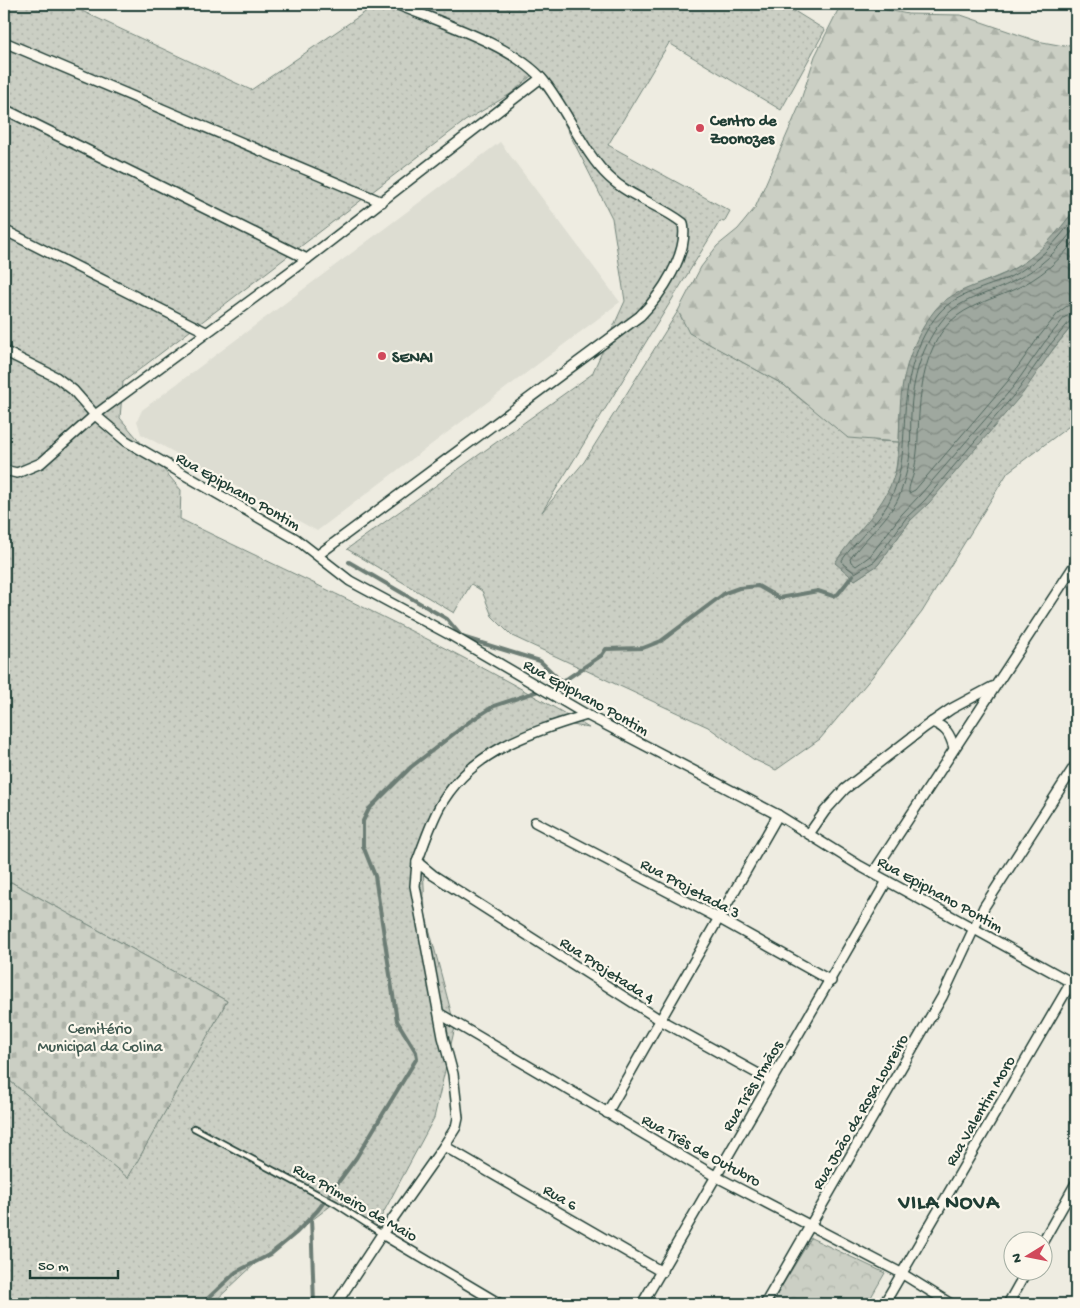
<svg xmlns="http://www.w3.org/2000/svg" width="1080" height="1308" font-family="'Gochi Hand',sans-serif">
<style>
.built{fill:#ddddd2}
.grass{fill:url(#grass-dots);stroke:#75867c}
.forest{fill:url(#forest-firs);stroke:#75867c}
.cemetery{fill:url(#cemetery-stones);stroke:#75867c}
.park{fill:url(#park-crowns);stroke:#75867c}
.water{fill:url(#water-waves);stroke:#6c7d74}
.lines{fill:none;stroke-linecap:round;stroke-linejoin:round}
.shore{stroke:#52685f;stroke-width:1}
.stream{stroke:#6c7d74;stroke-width:4}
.service-casing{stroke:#1f3d34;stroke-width:8}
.minor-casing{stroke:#1f3d34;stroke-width:12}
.service{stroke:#fbf7ec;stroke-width:4.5}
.minor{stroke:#fbf7ec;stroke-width:9}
.poi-dot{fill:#d1495b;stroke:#fbf7ec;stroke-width:2}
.labels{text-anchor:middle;stroke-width:4.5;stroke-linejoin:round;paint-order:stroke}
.poi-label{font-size:16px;font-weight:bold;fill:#1f3d34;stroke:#fbf7ec;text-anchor:start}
.street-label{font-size:16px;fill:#1f3d34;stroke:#fbf7ec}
.park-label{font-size:16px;fill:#415a51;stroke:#fbf7ec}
.district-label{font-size:21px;font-weight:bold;letter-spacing:1px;fill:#1f3d34;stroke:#fbf7ec}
</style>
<defs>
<pattern id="grass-dots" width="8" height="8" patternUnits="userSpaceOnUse" patternTransform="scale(1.25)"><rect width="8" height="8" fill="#cbcfc4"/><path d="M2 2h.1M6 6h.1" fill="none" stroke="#aeb3a9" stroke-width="1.8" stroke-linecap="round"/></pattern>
<pattern id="forest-firs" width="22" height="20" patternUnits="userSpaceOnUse" patternTransform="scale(1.25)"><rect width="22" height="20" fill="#cbcfc4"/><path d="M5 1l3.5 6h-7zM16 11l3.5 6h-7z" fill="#aeb3a9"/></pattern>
<pattern id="cemetery-stones" width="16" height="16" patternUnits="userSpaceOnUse" patternTransform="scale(1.25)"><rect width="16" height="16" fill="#cbcfc4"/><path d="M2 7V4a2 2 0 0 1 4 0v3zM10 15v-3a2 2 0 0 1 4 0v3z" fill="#aeb3a9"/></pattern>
<pattern id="park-crowns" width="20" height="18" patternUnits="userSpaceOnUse" patternTransform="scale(1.25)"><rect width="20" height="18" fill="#cbcfc4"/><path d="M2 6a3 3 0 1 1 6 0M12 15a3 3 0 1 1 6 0" fill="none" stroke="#aeb3a9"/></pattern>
<pattern id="water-waves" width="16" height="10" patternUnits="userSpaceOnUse" patternTransform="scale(1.25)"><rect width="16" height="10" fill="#9fa89f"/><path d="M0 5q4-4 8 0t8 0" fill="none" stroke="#818a82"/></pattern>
</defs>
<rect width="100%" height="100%" fill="#eeece1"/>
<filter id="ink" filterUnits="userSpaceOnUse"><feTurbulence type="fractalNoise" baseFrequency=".02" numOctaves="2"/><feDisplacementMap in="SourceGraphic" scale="10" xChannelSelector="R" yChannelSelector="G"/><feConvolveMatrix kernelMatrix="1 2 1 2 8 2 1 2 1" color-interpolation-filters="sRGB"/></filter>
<g filter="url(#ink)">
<!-- built -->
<path class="built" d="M500 142 620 302 317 531 141 434 137 421 142 410Z"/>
<!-- grass -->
<path class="grass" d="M4 4H67L251 90 377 4H783L825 30 781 110 669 43 608 145 730 211 724 222 720 221 542 512 584 462 678 311 690 333 784 385 805 403 876 441 899 442 896 469 887 497 870 519 855 580 878 565 910 521 946 483 1076 321V421L1008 472 922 612 872 677 820 739 776 770 753 759 708 727 512 636 492 616 482 591 471 584 454 613 347 549 592 374 625 301 612 218 555 105 532 75 512 93 465 121 123 382 120 418 181 490 180 519C318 586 458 649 589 728L550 721 506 744 451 786 423 861 425 913 455 1027 434 1118 373 1232 333 1204 258 1261 212 1304H4V1076L128 1177 227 1001 11 882 4 891Z"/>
<!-- forest -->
<path class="forest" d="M846 4H873L882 9 908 14 961 15 1037 41 1064 46 1076 43V208L1053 239 1033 257 1008 272 958 293 900 411 899 442 848 438 784 385 689 333 678 311 701 267 717 246 738 229 755 208 798 109 815 56 839 8Z"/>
<!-- cemetery -->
<path class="cemetery" d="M11 882 227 1001 128 1178 4 1076V891Z"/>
<!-- park -->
<path class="park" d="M811 1238 885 1273 867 1304H771Z"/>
<!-- water -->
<path class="water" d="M1076 208V321L1053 349 1023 393 929 503 910 521 878 565 855 580 835 563C855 531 887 507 896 469 900 450 899 431 900 412 901 376 912 339 935 310 952 289 985 284 1008 272 1039 256 1056 234 1076 208Z"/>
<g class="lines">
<!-- shore -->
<g class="shore">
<path d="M1076 216C1057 241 1038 263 1010 277 987 288 956 293 939 313 916 340 907 378 905 412 903 441 904 470 891 498 882 519 856 540 842 560L843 564 855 573 875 561 906 518 925 500 1019 389 1049 346 1071 320 1076 318"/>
<path d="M1076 226C1059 250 1040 268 1014 281 992 294 961 297 944 318 922 344 912 380 911 414 910 433 912 455 906 474 903 483 901 495 896 503 883 524 864 539 850 559L851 562 856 566 870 556 902 514 920 495 1014 386 1044 343 1065 317 1076 312"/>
<path d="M1076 239C1061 260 1038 279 1015 289 994 299 967 305 950 322 922 351 919 399 918 437 918 448 916 460 914 471 913 478 908 486 909 493L915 490 1008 381 1038 338 1059 312 1067 306 1076 304"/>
</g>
<!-- stream -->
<g class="stream">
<path d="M349 562 447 619 462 637 540 661 561 681"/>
<path d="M311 1217 314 1304"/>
<path d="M202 1304 236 1272 271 1254 296 1233 318 1210 356 1158 417 1058 416 1052 397 1021 375 876 363 846V821L369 809 411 767 469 722 494 706 544 689 568 678 602 655 606 649 643 648 661 641 725 593 739 588 758 586 779 598 818 591 833 596 838 594 853 575"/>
</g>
<defs>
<path id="service" d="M194 1128 336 1204 382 1234"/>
<g id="minor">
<path d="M4 42 382 202"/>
<path d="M4 109 307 259"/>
<path d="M4 230 206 332"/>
<path d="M4 351 56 377 73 390 95 415 126 441 296 539 350 581 454 637 587 715 778 815 860 866 1076 985"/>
<path d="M4 470 17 473 41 463 95 415 307 259 541 78"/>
<path d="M318 555 640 316C661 295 689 254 683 223 660 205 630 197 609 177 584 154 566 108 543 80 513 45 439 22 396 4"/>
<path d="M932 722C946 727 950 734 954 748"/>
<path d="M535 822 720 919 831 981"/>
<path d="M809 834 825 811 845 789 925 727 951 709 992 687"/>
<path d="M417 862C424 844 430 825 439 808 469 752 530 732 587 715"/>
<path d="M873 873 1076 563"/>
<path d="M440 1014 715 1176 901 1273 951 1304"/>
<path d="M607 1113 778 815"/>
<path d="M444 1146 662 1272"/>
<path d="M382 1234 500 1304"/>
<path d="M1042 1243 1076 1183"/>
<path d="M336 1304 382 1234 444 1146 456 1127 458 1118 453 1074 443 1037 415 886 417 862 433 875 662 1021 771 1081"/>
<path d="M642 1304 887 881"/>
<path d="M765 1304 942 997 984 907 1076 764"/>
<path d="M884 1304 1076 974"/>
<path d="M1008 1304 1027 1270"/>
</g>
</defs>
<!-- service casing -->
<use href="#service" class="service-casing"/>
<!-- minor casing -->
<use href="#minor" class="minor-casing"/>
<!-- service -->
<use href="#service" class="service"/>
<!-- minor -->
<use href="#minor" class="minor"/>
</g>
</g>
<!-- markers -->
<g class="poi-dot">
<circle cx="700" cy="128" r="5"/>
<circle cx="382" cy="356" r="5"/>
</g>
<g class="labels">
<!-- poi labels -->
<g class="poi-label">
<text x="710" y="125">Centro de<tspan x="710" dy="18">Zoonozes</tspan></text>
<text x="392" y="362">SENAI</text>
</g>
<!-- street labels -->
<g class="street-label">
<text transform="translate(239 490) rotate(30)" y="6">Rua Epiphano Pontim</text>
<text transform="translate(587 696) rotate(29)" y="6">Rua Epiphano Pontim</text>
<text transform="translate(691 887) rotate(28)" y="6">Rua Projetada 3</text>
<text transform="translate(941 893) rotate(29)" y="6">Rua Epiphano Pontim</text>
<text transform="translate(608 969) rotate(33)" y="6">Rua Projetada 4</text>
<text transform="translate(751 1085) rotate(-59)" y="6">Rua Três Irmãos</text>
<text transform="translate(979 1110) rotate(-60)" y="6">Rua Valentim Moro</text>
<text transform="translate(859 1111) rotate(-60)" y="6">Rua João da Rosa Loureiro</text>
<text transform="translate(702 1149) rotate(29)" y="6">Rua Três de Outubro</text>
<text transform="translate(561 1196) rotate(30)" y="6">Rua 6</text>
<text transform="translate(356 1201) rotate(30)" y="6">Rua Primeiro de Maio</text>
</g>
<!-- park labels -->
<g class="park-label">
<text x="100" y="1033">Cemitério<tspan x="100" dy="18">Municipal da Colina</tspan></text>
</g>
<!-- district labels -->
<g class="district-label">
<text x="949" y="1208">VILA NOVA</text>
</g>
</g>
<!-- margin -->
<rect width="1080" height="1308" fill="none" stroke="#fbf7ec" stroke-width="20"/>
<rect x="10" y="10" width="1060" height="1288" fill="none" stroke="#1f3d34" stroke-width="2" filter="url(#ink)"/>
<!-- north arrow -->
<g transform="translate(1028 1256) rotate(260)"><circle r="24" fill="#fbf7ec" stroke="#a3ada2"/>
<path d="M0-4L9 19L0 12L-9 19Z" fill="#d1495b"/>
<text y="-8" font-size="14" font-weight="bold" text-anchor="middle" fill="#1f3d34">N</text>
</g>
<!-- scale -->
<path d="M30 1270v8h88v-8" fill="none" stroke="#1f3d34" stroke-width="2.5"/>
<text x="38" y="1270" font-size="15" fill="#1f3d34" stroke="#fbf7ec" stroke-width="4" paint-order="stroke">50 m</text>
</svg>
